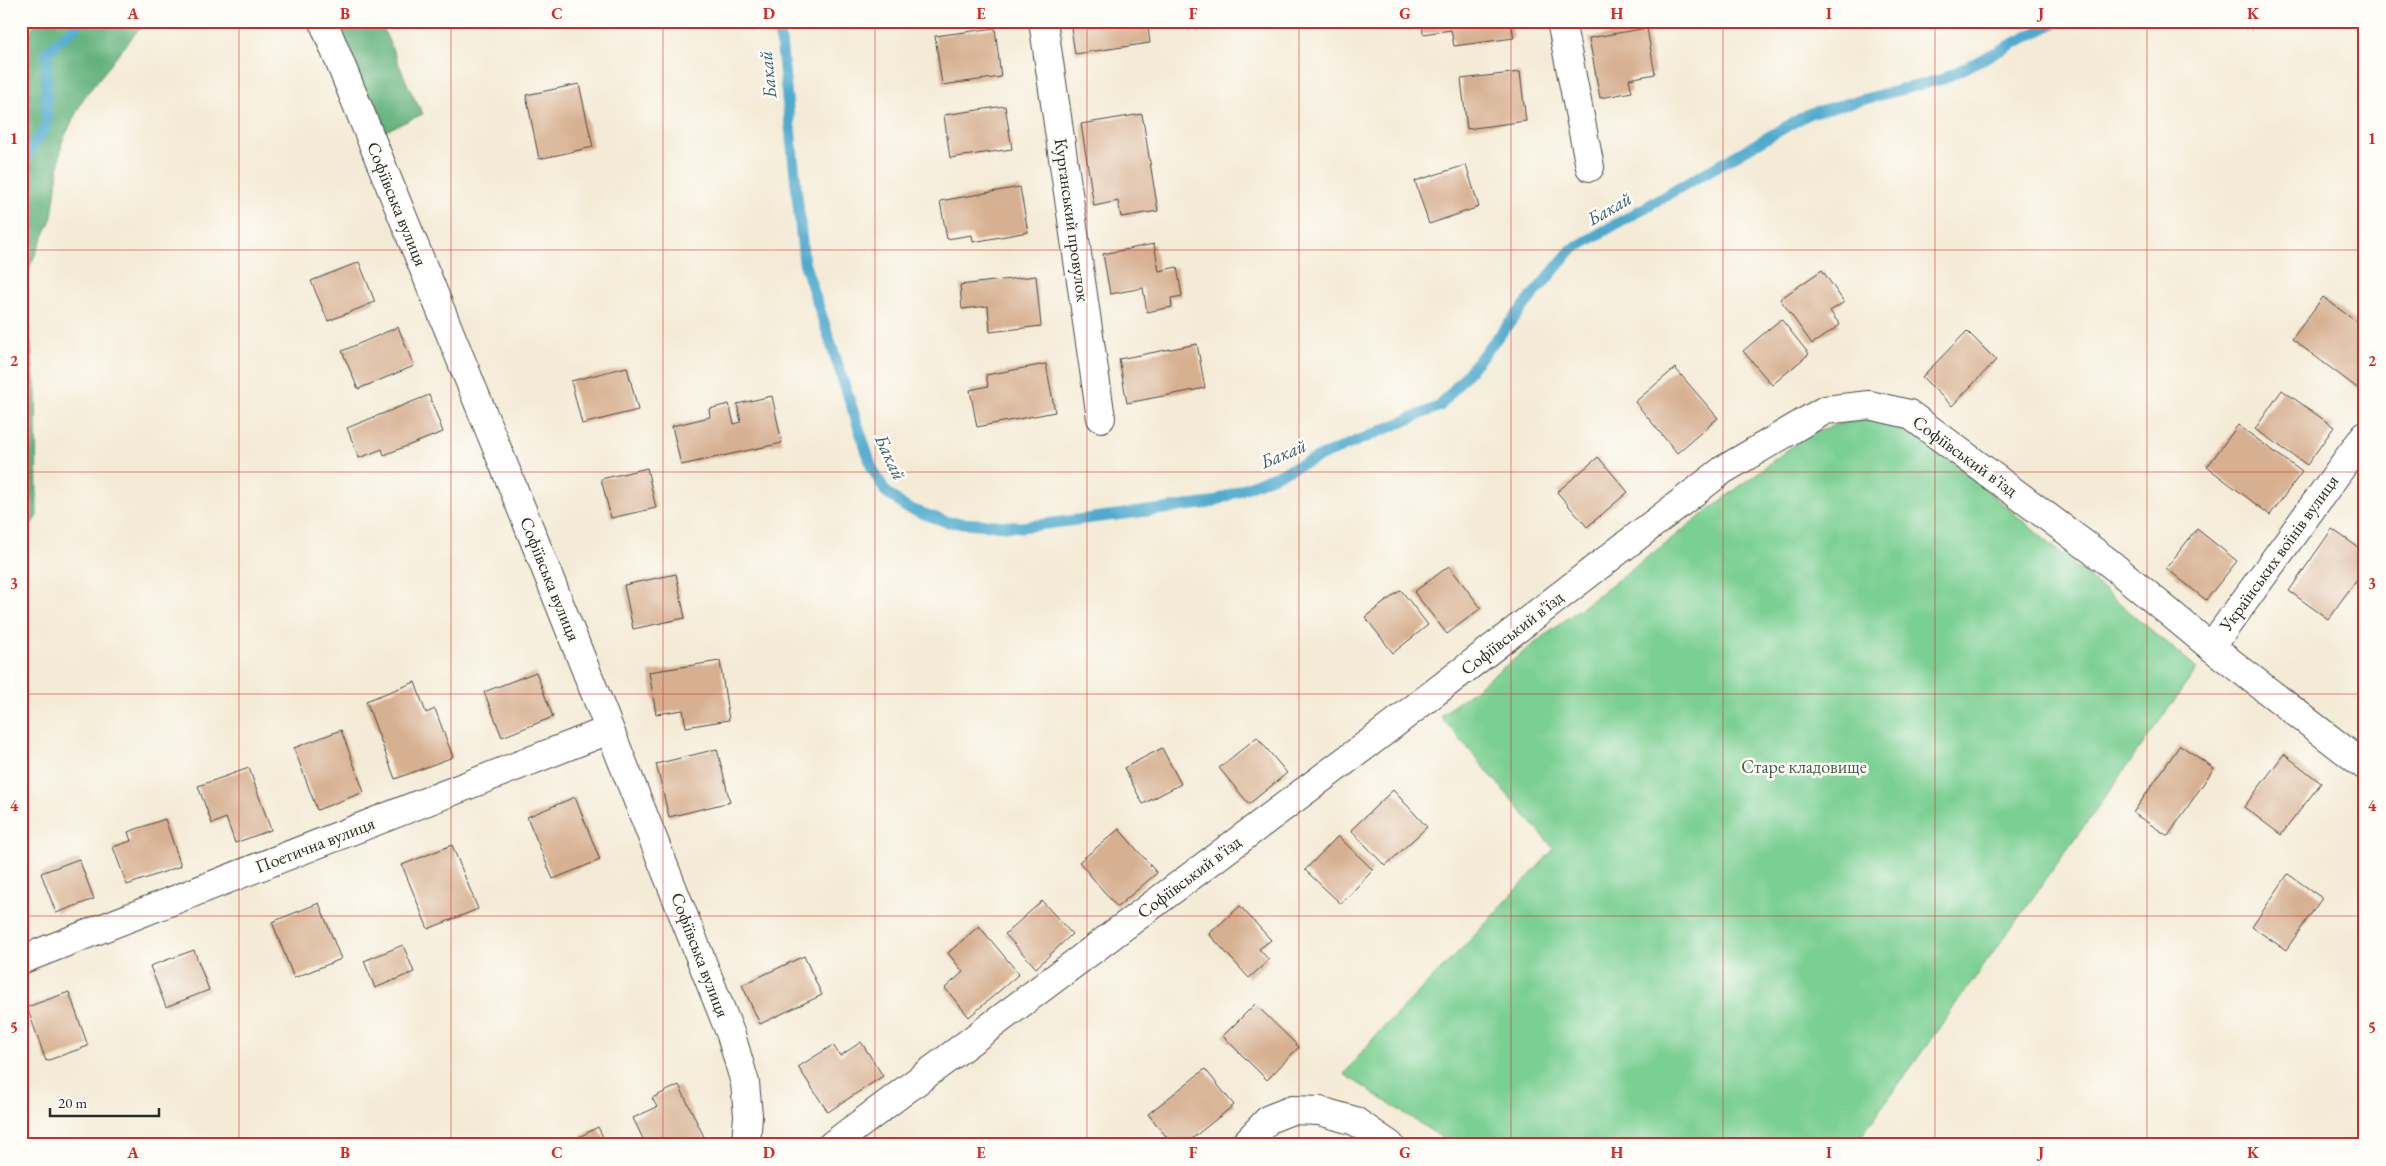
<svg xmlns="http://www.w3.org/2000/svg" width="2386" height="1166" font-family="'EB Garamond',serif">
<style>
.green{fill:#7acf93;stroke:#527d5f}
.forest{fill:#63b27d;stroke:#476e54}
.lines{fill:none;stroke-linecap:round;stroke-linejoin:round}
.stream{stroke:#50aacd;stroke-width:11}
.building{fill:#d7b091}
.minor-casing{stroke:#494845;stroke-width:30}
.minor{stroke:#fff;stroke-width:28}
.grid{fill:none;stroke:#d62828;stroke-width:1;stroke-opacity:0.55}
.labels{text-anchor:middle;stroke-width:5;stroke-linejoin:round;paint-order:stroke}
.street-label{font-size:18px;fill:#2b2b2b;stroke:#fdfcf7}
.park-label{font-size:18px;fill:#435c4a;stroke:#fdfcf7}
.water-label{font-size:19px;font-style:italic;fill:#3a5e6c;stroke:#fdfcf7}
.neatline{fill:none;stroke:#d62828;stroke-width:2}
.grid-label{font-size:16px;text-anchor:middle;font-weight:bold;fill:#d62828}
</style>
<rect width="100%" height="100%" fill="#fdfcf7"/>
<filter id="ink" filterUnits="userSpaceOnUse"><feTurbulence type="fractalNoise" baseFrequency=".02" numOctaves="2"/><feDisplacementMap in="SourceGraphic" scale="10" xChannelSelector="R" yChannelSelector="G"/><feConvolveMatrix kernelMatrix="1 2 1 2 8 2 1 2 1" color-interpolation-filters="sRGB"/></filter>
<filter id="wash" filterUnits="userSpaceOnUse"><feTurbulence type="fractalNoise" baseFrequency=".0096" numOctaves="4" result="noise"/><feDisplacementMap in="SourceGraphic" scale="20" xChannelSelector="R" yChannelSelector="G"/><feGaussianBlur stdDeviation="1.12" result="paint"/><feColorMatrix in="noise" values="0 0 0 0 0 0 0 0 0 0 0 0 0 0 0 0 0 1.4 0 .05"/><feComposite in="paint" operator="in"/></filter>
<g filter="url(#wash)">
<rect width="100%" height="100%" fill="#f4ebd6"/>
<!-- green -->
<g class="green">
<path d="M21 21H37L21 55Z"/>
<path d="M1851 420 1891 421 1930 442 2197 669 1855 1145H1453L1344 1074 1377 1034 1474 936 1554 849 1440 716 1808 434Z"/>
</g>
<!-- forest -->
<g class="forest">
<path d="M37 21H151L141 26 83 99 62 142 52 217 24 280 36 392 37 516 21 540V110L27 94 21 55Z"/>
<path d="M336 21H380L411 92 423 114 383 132Z"/>
</g>
<g class="lines">
<!-- stream -->
<g class="stream">
<path d="M772 21 781 40 804 262 872 468 885 491 905 507 947 522 1022 527 1210 503 1440 406 1571 250 1810 113 1943 79 2058 21"/>
<path d="M21 163 46 127 47 52 82 21"/>
</g>
</g>
<g id="blocks">
<!-- building -->
<g class="building">
<path d="M1070 21H1147L1150 43 1075 54Z"/>
<path d="M1422 21H1511L1514 38 1454 46 1451 30 1423 34Z"/>
<path d="M995 28 1001 77 942 85 935 36Z"/>
<path d="M1647 28 1655 74 1629 79 1632 92 1600 98 1589 38Z"/>
<path d="M1520 72 1526 121 1467 129 1461 79Z"/>
<path d="M579 84 593 147 539 159 526 95Z"/>
<path d="M1005 106 1012 149 950 158 944 115Z"/>
<path d="M1142 114 1158 211 1121 217 1118 201 1094 206 1081 124Z"/>
<path d="M1466 165 1479 207 1429 224 1415 181Z"/>
<path d="M1020 187 1028 232 973 242 972 235 947 239 940 201Z"/>
<path d="M1154 244 1159 271 1177 267 1182 296 1171 298 1172 307 1147 312 1143 288 1110 294 1103 254Z"/>
<path d="M359 262 375 302 328 321 311 281Z"/>
<path d="M1822 270 1844 302 1830 311 1840 325 1812 344 1780 299Z"/>
<path d="M1036 276 1041 326 990 332 988 306 962 309 960 285Z"/>
<path d="M2323 297 2365 328V384L2360 390 2292 339Z"/>
<path d="M1781 319 1809 354 1772 385 1743 351Z"/>
<path d="M398 327 414 366 358 389 342 351Z"/>
<path d="M1967 331 1996 360 1952 406 1922 377Z"/>
<path d="M1197 344 1205 388 1127 403 1119 359Z"/>
<path d="M1046 364 1055 412 977 427 970 390 988 386 986 375Z"/>
<path d="M627 367 638 410 582 424 571 381Z"/>
<path d="M1675 368 1718 418 1677 453 1635 402Z"/>
<path d="M2282 390 2334 427 2307 465 2255 429Z"/>
<path d="M429 395 443 432 384 455 382 449 359 458 347 428Z"/>
<path d="M772 396 782 443 681 465 672 426 710 417 709 409 729 404 734 424 741 422 737 404Z"/>
<path d="M2238 425 2302 472 2270 515 2207 467Z"/>
<path d="M1598 457 1628 492 1587 527 1557 492Z"/>
<path d="M647 468 656 508 611 518 601 479Z"/>
<path d="M2197 529 2237 561 2206 600 2166 568Z"/>
<path d="M2332 529 2365 552V568L2328 619 2289 591Z"/>
<path d="M1449 566 1481 608 1447 634 1414 592Z"/>
<path d="M676 574 685 618 633 629 624 585Z"/>
<path d="M1401 590 1428 625 1393 653 1365 617Z"/>
<path d="M720 661 729 720 686 727 683 710 656 714 649 672Z"/>
<path d="M536 672 553 717 502 737 484 692Z"/>
<path d="M415 682 426 713 435 709 453 757 395 779 366 701Z"/>
<path d="M341 730 364 792 317 810 294 748Z"/>
<path d="M1257 737 1287 773 1249 804 1219 768Z"/>
<path d="M2180 745 2214 768 2168 836 2133 813Z"/>
<path d="M1162 748 1181 784 1143 804 1124 768Z"/>
<path d="M717 749 730 802 669 817 656 764Z"/>
<path d="M2284 754 2321 783 2281 835 2244 807Z"/>
<path d="M249 768 271 830 235 843 226 818 212 824 198 786Z"/>
<path d="M1393 790 1427 827 1385 866 1351 830Z"/>
<path d="M575 797 600 860 553 879 527 817Z"/>
<path d="M165 819 181 866 127 885 113 847 131 841 128 832Z"/>
<path d="M1119 829 1157 873 1117 907 1079 862Z"/>
<path d="M1338 836 1373 870 1341 904 1305 870Z"/>
<path d="M452 845 478 909 428 929 402 865Z"/>
<path d="M79 859 94 899 56 913 41 873Z"/>
<path d="M2288 874 2322 898 2286 950 2252 927Z"/>
<path d="M1042 901 1072 934 1036 968 1005 934Z"/>
<path d="M319 903 341 959 294 978 272 922Z"/>
<path d="M1240 906 1271 940 1259 949 1269 960 1249 978 1209 934Z"/>
<path d="M979 926 1019 974 969 1017 945 988 963 972 948 953Z"/>
<path d="M403 945 414 972 375 988 364 961Z"/>
<path d="M194 950 209 990 166 1007 150 966Z"/>
<path d="M804 956 822 995 760 1024 742 985Z"/>
<path d="M69 992 88 1046 46 1061 27 1007Z"/>
<path d="M1255 1004 1299 1047 1267 1080 1223 1036Z"/>
<path d="M861 1042 883 1076 828 1112 798 1067 833 1045 840 1056Z"/>
<path d="M1205 1069 1234 1105 1184 1145H1173L1148 1114Z"/>
<path d="M679 1085 707 1143 646 1145 633 1118 657 1107 652 1098Z"/>
<path d="M598 1127 607 1145H564Z"/>
</g>
</g>
</g>
<g filter="url(#ink)">
<use href="#blocks" fill-opacity="0" stroke="#494845" stroke-width="1"/>
<g class="lines">
<defs>
<g id="minor">
<path d="M323 21 533 537 731 1035 745 1083 748 1115 746 1145"/>
<path d="M1043 21 1101 418"/>
<path d="M1561 21 1590 167"/>
<path d="M2211 647 2365 435"/>
<path d="M21 960 609 730"/>
<path d="M832 1145 1381 734 1723 470 1825 410 1869 405 1909 414 2107 561 2211 647 2365 766"/>
<path d="M1244 1145 1269 1119 1292 1110 1320 1111 1355 1121 1390 1145"/>
</g>
</defs>
<!-- minor casing -->
<use href="#minor" class="minor-casing"/>
<!-- minor -->
<use href="#minor" class="minor"/>
</g>
</g>
<!-- grid -->
<path class="grid" d="M239 21V1145M451 21V1145M663 21V1145M875 21V1145M1087 21V1145M1299 21V1145M1511 21V1145M1723 21V1145M1935 21V1145M2147 21V1145M21 250H2365M21 472H2365M21 694H2365M21 916H2365"/>
<g class="labels">
<!-- street labels -->
<g class="street-label">
<text transform="translate(397 204) rotate(68)" y="6">Софіївська вулиця</text>
<text transform="translate(1072 220) rotate(82)" y="6">Курганський провулок</text>
<text transform="translate(1965 456) rotate(36)" y="6">Софіївський в'їзд</text>
<text transform="translate(2279 553) rotate(-54)" y="6">Українських воїнів вулиця</text>
<text transform="translate(550 579) rotate(68)" y="6">Софіївська вулиця</text>
<text transform="translate(1512 633) rotate(-38)" y="6">Софіївський в'їзд</text>
<text transform="translate(315 845) rotate(-21)" y="6">Поетична вулиця</text>
<text transform="translate(1189 877) rotate(-37)" y="6">Софіївський в'їзд</text>
<text transform="translate(700 955) rotate(69)" y="6">Софіївська вулиця</text>
</g>
<!-- park labels -->
<g class="park-label">
<text x="1804" y="773">Старе кладовище</text>
</g>
<!-- water labels -->
<g class="water-label">
<text transform="translate(767 75) rotate(-96)" y="7">Бакай</text>
<text transform="translate(1609 208) rotate(-30)" y="7">Бакай</text>
<text transform="translate(1283 453) rotate(-23)" y="7">Бакай</text>
<text transform="translate(891 457) rotate(65)" y="7">Бакай</text>
</g>
</g>
<!-- margin -->
<rect width="2386" height="1166" fill="none" stroke="#fdfcf7" stroke-width="55"/>
<!-- scale -->
<path d="M50 1108v8h109v-8" fill="none" stroke="#2b2b2b" stroke-width="2.5"/>
<text x="58" y="1108" font-size="15" fill="#2b2b2b" stroke="#fdfcf7" stroke-width="4" paint-order="stroke">20 m</text>
<rect x="28" y="28" width="2330" height="1110" class="neatline"/>
<g class="grid-label">
<text x="133" y="19">A</text>
<text x="345" y="19">B</text>
<text x="557" y="19">C</text>
<text x="769" y="19">D</text>
<text x="981" y="19">E</text>
<text x="1193" y="19">F</text>
<text x="1405" y="19">G</text>
<text x="1617" y="19">H</text>
<text x="1829" y="19">I</text>
<text x="2041" y="19">J</text>
<text x="2253" y="19">K</text>
<text x="14" y="144">1</text>
<text x="2372" y="144">1</text>
<text x="14" y="366">2</text>
<text x="2372" y="366">2</text>
<text x="14" y="589">3</text>
<text x="2372" y="589">3</text>
<text x="14" y="811">4</text>
<text x="2372" y="811">4</text>
<text x="14" y="1033">5</text>
<text x="2372" y="1033">5</text>
<text x="133" y="1158">A</text>
<text x="345" y="1158">B</text>
<text x="557" y="1158">C</text>
<text x="769" y="1158">D</text>
<text x="981" y="1158">E</text>
<text x="1193" y="1158">F</text>
<text x="1405" y="1158">G</text>
<text x="1617" y="1158">H</text>
<text x="1829" y="1158">I</text>
<text x="2041" y="1158">J</text>
<text x="2253" y="1158">K</text>
</g>
</svg>
